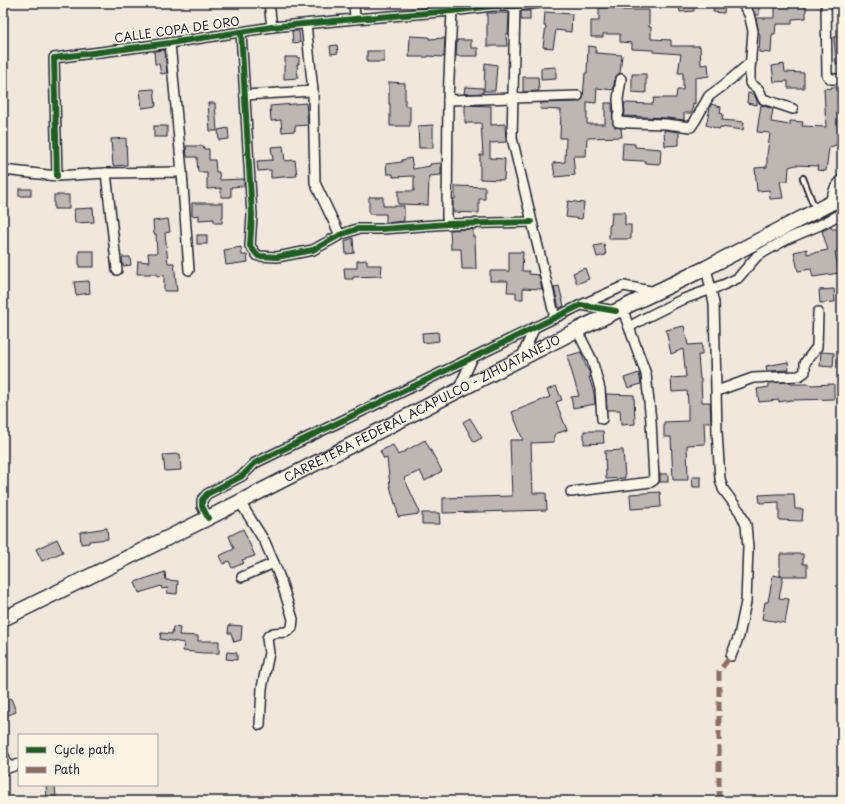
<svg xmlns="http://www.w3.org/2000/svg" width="845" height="804" font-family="'Playpen Sans',sans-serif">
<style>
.building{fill:#bcb7b3;stroke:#22223b}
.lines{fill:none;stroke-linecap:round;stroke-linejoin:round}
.service-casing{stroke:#22223b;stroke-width:8}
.minor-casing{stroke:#22223b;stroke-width:12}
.primary-casing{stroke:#22223b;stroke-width:17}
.service{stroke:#fcf5e5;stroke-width:4.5}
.minor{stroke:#fcf5e5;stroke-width:9}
.primary{stroke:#fcf5e5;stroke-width:14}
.quiet{stroke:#8d6e63;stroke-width:5;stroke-dasharray:10 5;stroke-linecap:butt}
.cycleway-casing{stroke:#fcf5e5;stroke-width:8}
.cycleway{stroke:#1b5e20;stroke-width:6}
.labels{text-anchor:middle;stroke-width:3.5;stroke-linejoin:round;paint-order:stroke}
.street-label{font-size:12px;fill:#22223b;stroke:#fcf5e5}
</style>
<rect width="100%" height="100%" fill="#efe8db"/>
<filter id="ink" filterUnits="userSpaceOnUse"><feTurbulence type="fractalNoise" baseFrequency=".025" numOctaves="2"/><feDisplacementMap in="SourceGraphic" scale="8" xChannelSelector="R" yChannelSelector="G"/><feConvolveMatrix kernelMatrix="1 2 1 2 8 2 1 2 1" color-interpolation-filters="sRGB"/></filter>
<g filter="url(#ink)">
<!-- building -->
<g class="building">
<path d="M679 3H694V11L680 12Z"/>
<path d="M714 3H725L724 13 713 12Z"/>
<path d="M775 3H791V5H806V18L792 19V24H776L775 34H772L771 53 759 52 760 34H759L756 18H775Z"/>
<path d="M613 4H623V10H649V27H651V39L671 40V46H700L701 65 708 64 709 76 695 78V104L693 103 692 113H684V120L666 118 624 116 625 112 624 103 653 104 654 98H676L677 90H683V73H678L681 54 653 52V50L632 49V43L620 42V34H603V37H591V21H599V8H613Z"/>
<path d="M751 4H759V15H755L751 7Z"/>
<rect x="521" y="11" width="9" height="9"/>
<path d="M545 12 572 14 571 32 556 30 553 48 543 47 546 26H544Z"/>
<path d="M487 13H509L508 34H506L507 46H487Z"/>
<path d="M292 31H299L300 42 293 43Z"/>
<path d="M410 36 429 37V39L445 38 444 57 428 56V57H409Z"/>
<path d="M842 36V64H836L834 37Z"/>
<path d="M457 40H471V48H478V56H456Z"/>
<path d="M337 45 338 53 331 54 330 46Z"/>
<path d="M588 46 596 47V53L622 55 620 73 617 75 615 78 613 90 597 88 596 103 587 102V124H605V103H612L613 125 615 127 621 128 622 137 587 138 586 156H573L575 175 555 177 553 163 565 162 566 138H560L561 110 540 109 541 103 578 102 583 99 585 73H587Z"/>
<path d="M165 50 167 73 161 74 159 64H155L154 51Z"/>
<rect x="367" y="51" width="17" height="11"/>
<path d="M285 57H299V64H297L298 78 284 79V66H285Z"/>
<path d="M485 63 497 65 495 91H484Z"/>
<path d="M784 64 785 72 804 73V88H788V81L774 82 772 66Z"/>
<path d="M556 67V79L541 80V68Z"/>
<path d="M632 74H646V93L632 92Z"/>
<path d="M523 77H538L539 91 523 92Z"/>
<path d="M389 82 405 83V106H410V126H390V104H389Z"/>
<path d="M465 87 483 88V93L464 94Z"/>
<path d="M831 87H842V99H840L841 122H837L842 135V142L829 148 826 171 817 170 818 166 796 165 789 167 788 181H780L783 198 770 199 769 190 757 191 755 168 767 167V155L770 133 757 132 761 105 773 109 771 122 790 125V121L803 122 802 126 826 127 824 88 831 89Z"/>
<path d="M154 89 156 106 142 108 140 90Z"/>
<path d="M748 93 754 94 757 101V105L747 103Z"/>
<path d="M208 103H215L217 131H210Z"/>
<path d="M306 103 308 125 295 126V131L282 132 281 120 271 121 270 106Z"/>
<path d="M711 104 721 107 720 113 723 114 722 120 744 122 743 130 720 127 719 129 706 125Z"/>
<path d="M465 105 491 106V125L505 124 506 142 490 143V158L505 159 504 180 480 179V155H483L481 123H465Z"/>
<path d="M433 125V148H419L418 126Z"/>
<rect x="154" y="126" width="13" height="11"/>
<path d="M228 128 229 139 219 140 218 130Z"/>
<path d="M664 130 679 132V145L665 146Z"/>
<path d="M126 138 127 165 113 166 111 139Z"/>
<path d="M623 143 635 144V147L661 149 660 164 645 163V161L622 160Z"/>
<path d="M186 146H203L204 149H209V160H215L216 172H219L220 180 244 179V186L231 187V197H221V188L207 189V172H198L197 157H187Z"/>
<path d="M283 146 285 161 295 160 297 176 271 178V170L258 171 257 161 273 160 271 147Z"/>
<path d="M411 158 413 169 430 166V164L441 163V175L429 176 428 205 398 204V191H414V176L393 177V174H387L386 164 402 162V160Z"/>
<path d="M455 186 485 187V199H479V213L453 212V199H455Z"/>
<rect x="19" y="189" width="12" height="7"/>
<rect x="54" y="195" width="15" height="14"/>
<path d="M369 197H383V206H404V221L386 223V214H369Z"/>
<path d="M568 201 584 203 582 219 566 217Z"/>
<path d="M192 203H223V217H222V223H214V219L199 220V215L192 216Z"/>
<path d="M93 208 94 222 75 223 74 209Z"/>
<path d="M612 212H625V225H631V239H609V225H611Z"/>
<path d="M168 219 170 232 165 233 168 263H174L177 291H164V275L157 276V274H137L138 261 149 262 148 253H157L156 234H154L153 221Z"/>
<path d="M831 227 832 229H842V252H835L839 273 813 277 811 269 798 271 794 252 807 249V254L828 250 822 231Z"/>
<path d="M473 229V237H475L476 269H462L461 249H451L450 230Z"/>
<rect x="197" y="235" width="10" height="9"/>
<path d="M353 238 354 253 346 254 345 241Z"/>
<path d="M604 244 606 255 597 257 594 246Z"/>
<path d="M241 247 242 255H247L248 262 226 265 224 250Z"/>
<rect x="79" y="251" width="15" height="16"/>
<path d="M509 252H523L522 271H529V274L539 275 542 289 523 288V299H516V292H507L508 281H490V271H509Z"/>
<path d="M122 257H130L131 265 123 266Z"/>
<path d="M367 260V265H382L381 276 353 277V279H345L344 268H357V261Z"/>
<path d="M585 268 589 279 577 284 573 273Z"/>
<path d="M89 281 90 293 76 295 74 282Z"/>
<path d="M559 286 564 306 559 308 554 287Z"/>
<path d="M834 289 835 302 820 303 819 290Z"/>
<path d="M684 326 688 345 702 344V355H698L700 379H701L702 402H710L711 422H704L705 444 687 445 688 480H673L671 437H664V422L688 421V403L687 391 672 392 671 378 686 377 683 349 671 354 666 330Z"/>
<path d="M438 332 439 341 423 343 422 333Z"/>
<path d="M581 352 587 369H588L591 377H589L594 393 595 404 573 408 571 397 579 396 567 356Z"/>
<path d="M821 352 834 353 833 367 820 366Z"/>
<path d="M788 362 789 370 767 371 766 366Z"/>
<path d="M639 373 641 384 628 388 624 378Z"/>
<path d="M791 382V384H810L811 385 834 384V399L791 400 779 402V400L759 402 757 389 769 387V383Z"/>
<path d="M556 386 562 400 556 402 567 430 555 434V435H554V442L531 443 533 493H546L547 510 443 513V498L512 496 510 440H523L512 412 550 397 547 390Z"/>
<path d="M606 394 634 395 635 424 621 425 620 410H607Z"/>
<path d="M470 418 482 438 474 442 463 422Z"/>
<path d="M584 431H603L604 443 584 444Z"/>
<path d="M425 440 442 471 425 481 420 471 404 478 418 508 419 514 398 517 396 503 395 504 390 486 387 458 384 459 380 451 393 445 398 455Z"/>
<path d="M623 450 625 478 606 479 605 451Z"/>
<path d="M180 454 181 470 165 471 163 455Z"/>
<rect x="660" y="474" width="8" height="8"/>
<path d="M692 477H701V487H693Z"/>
<path d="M660 492 661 507 631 509 630 494Z"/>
<path d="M778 494H794L795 509H803L802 521 779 520V502L760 503 759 495Z"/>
<path d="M422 513H439L440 524H422Z"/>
<path d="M107 528 108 539 89 541V543L81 544 80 532Z"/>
<path d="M243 529 255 556 242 560 244 563 232 568 229 561 223 564 219 556 234 549 229 536Z"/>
<path d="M57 539 63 552 42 561 36 549Z"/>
<path d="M780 554H803V564H807V576H780Z"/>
<path d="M165 572 166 580 178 581 177 594 167 593 168 588 162 589 161 586 139 593 135 582Z"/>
<path d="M773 575 783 577 779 598 789 599 785 623 762 619 765 602H768Z"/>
<path d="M229 625 242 626 241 640 234 642 231 633H228Z"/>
<path d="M173 627 180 628 179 635 198 636V641H219V653H204L183 651 184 643 160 639 161 633 172 634Z"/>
<path d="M227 652 237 653V660L226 659Z"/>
<path d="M3 684 9 699 11 698 16 712 3 717Z"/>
<path d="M46 785H55L56 797 47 798Z"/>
</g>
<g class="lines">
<defs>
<path id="service" d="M803 178 815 209"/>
<g id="minor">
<path d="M269 3 272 27"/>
<path d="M354 3 355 19"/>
<path d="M742 3 749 14 753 31 750 69V83L759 90 763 99 793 109"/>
<path d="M826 3 827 75 831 79H842"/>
<path d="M515 6 512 138 555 318"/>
<path d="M306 24 313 91 315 183 340 235"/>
<path d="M241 32 252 215 250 246 258 256 277 257 313 250 340 235 357 229H382L448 224 531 222"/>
<path d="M170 43 182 172 189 270"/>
<path d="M621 79 618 99 619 112 618 115V122L631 123 666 124 691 127 695 121 709 96 724 85 751 62"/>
<path d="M245 95 313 91"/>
<path d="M448 100 578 96"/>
<path d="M3 170 57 176 106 173 182 172"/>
<path d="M106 173 117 270"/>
<path d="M57 176 54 58 170 43 272 27 355 19 452 11 492 6H515L540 3"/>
<path d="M829 204 835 188 842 179"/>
<path d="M448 224 447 216 448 100 452 11"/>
<path d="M706 268 714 303 717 432 720 479 723 489 740 512 746 525 748 547 746 602 739 636 731 656"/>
<path d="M581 305 624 286 656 292"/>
<path d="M629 327 647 317 681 300 723 285 738 278 757 256 787 239 820 225 839 215 842 206"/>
<path d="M577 330 592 360 600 389 602 419"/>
<path d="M521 358 535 327"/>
<path d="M458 390 473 357"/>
<path d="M717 391 753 378 799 376 805 372V363L807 360 817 347 818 312"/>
<path d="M571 492 651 482 654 480 651 421 646 374 622 308"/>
<path d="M240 502 265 542 274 563 281 581 293 619 292 628 286 632 273 633 269 635 267 638 269 653 262 688 260 725"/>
<path d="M208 518 202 506V500L207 494 242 476 255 463 581 305 616 311"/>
<path d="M242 577 274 563"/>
<path d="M3 754 9 767"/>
<path d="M3 770 19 764"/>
</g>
<g id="primary">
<path id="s1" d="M3 619 208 518 577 330 706 268 829 204 842 198"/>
</g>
</defs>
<!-- service casing -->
<use href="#service" class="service-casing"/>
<!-- minor casing -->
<use href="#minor" class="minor-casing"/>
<!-- primary casing -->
<use href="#primary" class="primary-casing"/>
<!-- service -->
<use href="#service" class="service"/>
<!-- minor -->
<use href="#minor" class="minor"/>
<!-- primary -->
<use href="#primary" class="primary"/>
<!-- quiet -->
<path class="quiet" d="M719 801V671L731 656"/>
<defs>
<g id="cycleway">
<path d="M241 32 252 215 250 246 258 256 277 257 313 250 340 235 357 229H382L448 224 531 222"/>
<path d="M57 176 54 58 170 43 272 27 355 19 452 11 492 6H515L540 3"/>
<path d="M208 518 202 506V500L207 494 242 476 255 463 581 305 616 311"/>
</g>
</defs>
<!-- cycleway casing -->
<use href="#cycleway" class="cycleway-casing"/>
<!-- cycleway -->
<use href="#cycleway" class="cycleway"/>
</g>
</g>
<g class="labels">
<!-- street labels -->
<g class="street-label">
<text transform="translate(177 30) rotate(-8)" y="4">CALLE COPA DE ORO</text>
<text dy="4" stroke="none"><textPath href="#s1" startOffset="469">CARRETERA FEDERAL ACAPULCO - ZIHUATANEJO</textPath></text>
</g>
</g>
<!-- margin -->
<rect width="845" height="804" fill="none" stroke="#fcf5e5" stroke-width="16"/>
<rect x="8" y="8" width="829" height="788" fill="none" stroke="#22223b" stroke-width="1.5" filter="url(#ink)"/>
<!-- legend -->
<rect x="18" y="734" width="140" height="52" fill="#fcf5e5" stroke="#a5a1a1"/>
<rect x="26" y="747" width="20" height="6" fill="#1b5e20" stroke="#a5a1a1"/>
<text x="54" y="754" font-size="12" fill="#22223b">Cycle path</text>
<rect x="26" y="767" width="20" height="6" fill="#8d6e63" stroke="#a5a1a1"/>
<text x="54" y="774" font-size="12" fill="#22223b">Path</text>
</svg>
